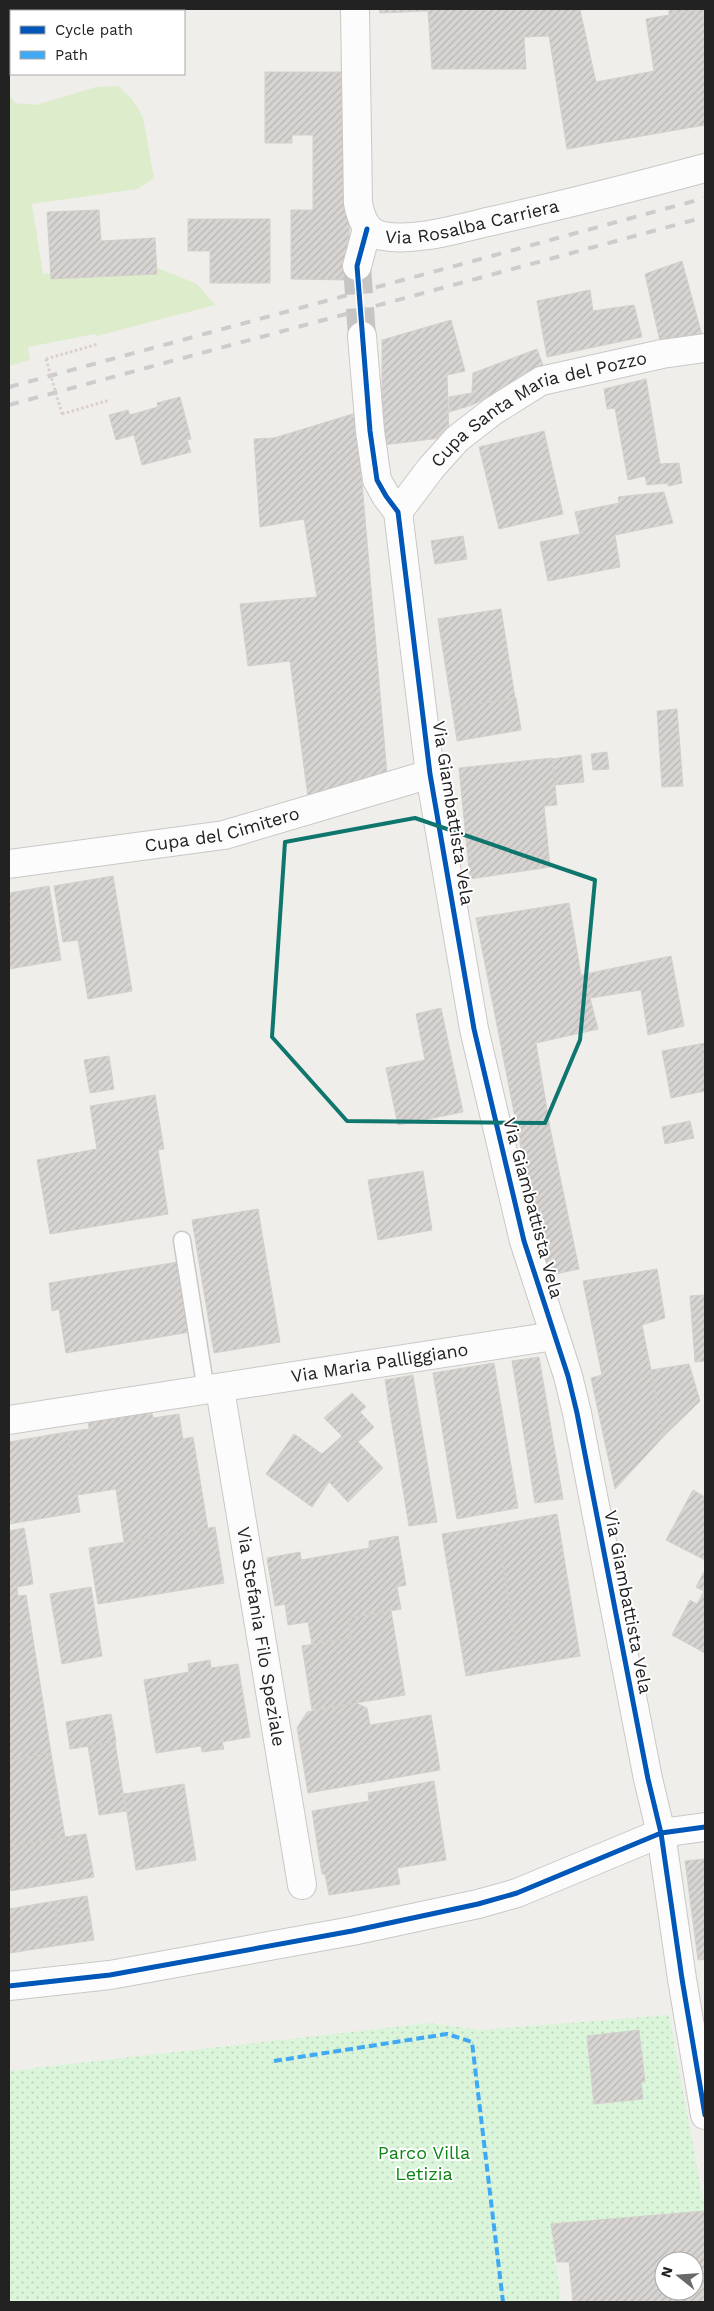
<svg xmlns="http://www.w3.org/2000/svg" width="714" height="2311" font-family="'Work Sans',sans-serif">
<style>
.grass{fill:#ddeccb}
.park{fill:url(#park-dots)}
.building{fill:url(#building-hatch);stroke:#d3d0cc;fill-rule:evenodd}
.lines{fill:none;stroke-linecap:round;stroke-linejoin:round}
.minor-tunnel{stroke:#c7c5c3;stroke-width:28;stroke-dasharray:28 14;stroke-linecap:butt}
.service-casing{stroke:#c9c8c7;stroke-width:19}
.minor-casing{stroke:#c9c8c7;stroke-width:30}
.path{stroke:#dccecd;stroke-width:3;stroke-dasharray:2.5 2.5;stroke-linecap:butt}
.service{stroke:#fdfcfc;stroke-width:16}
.minor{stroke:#fdfcfc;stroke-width:28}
.rail{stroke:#ccc;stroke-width:4;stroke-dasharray:10 10;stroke-linecap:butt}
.path-bridge{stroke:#dccecd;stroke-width:3;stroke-dasharray:2.5 2.5;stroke-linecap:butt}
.quiet{stroke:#3fa9f5;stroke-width:4;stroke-dasharray:8 4;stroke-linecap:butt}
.cycleway-casing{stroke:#fff;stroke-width:8}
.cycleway{stroke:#0057b8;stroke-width:5}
.marked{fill:none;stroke:#0f766e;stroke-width:4;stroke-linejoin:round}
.labels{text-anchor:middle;stroke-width:4;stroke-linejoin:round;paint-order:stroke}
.street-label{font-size:18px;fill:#222;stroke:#fff}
.park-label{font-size:18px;fill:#0c8416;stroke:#fff}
</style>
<defs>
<pattern id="park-dots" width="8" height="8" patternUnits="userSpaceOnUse" patternTransform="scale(1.25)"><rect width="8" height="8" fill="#daf5da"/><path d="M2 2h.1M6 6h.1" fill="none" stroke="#bbd2bb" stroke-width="1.8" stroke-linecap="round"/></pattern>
<pattern id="building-hatch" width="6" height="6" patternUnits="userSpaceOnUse" patternTransform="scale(1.25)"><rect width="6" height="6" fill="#d7d4d2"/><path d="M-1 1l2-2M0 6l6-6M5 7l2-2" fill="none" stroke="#b8b6b4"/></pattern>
</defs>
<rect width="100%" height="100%" fill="#f0eeeb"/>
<!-- grass -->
<path class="grass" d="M118 86 132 99 143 117 154 178 138 189 32 204 43 274 158 268 197 284 215 305 97 336 95 334 28 347 30 360 9 366V95L15 103 36 105 96 87Z"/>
<!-- park -->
<path class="park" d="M669 2015 705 2211 551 2224 561 2302H9V2071L430 2023 480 2030Z"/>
<!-- building -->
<g class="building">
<path d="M379 9H591L580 10 596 82 654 71 646 19 703 9 705 25V125L567 149 549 36 524 37 526 69H432L428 11 380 13Z"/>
<path d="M669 9H705V25L703 9 669 15Z"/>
<path d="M265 72H350L349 280 291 279V210H313V135H292V143H265Z"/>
<path d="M99 210 101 241 155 238 157 274 51 279 47 212Z"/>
<path d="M188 219H270V283H210V251H188Z"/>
<path d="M682 261 703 339 661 346 645 274Z"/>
<path d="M590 290 593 311 634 305 642 337 547 357 537 301Z"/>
<path d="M451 320 465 371 447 375 449 437 382 445V340Z"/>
<path d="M537 349 545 371 472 405 449 412V397L472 393 473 373Z"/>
<path d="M646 379 660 464 679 463 682 483 668 486V483L647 485 645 476 628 480 615 408 607 409 604 389Z"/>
<path d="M180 397 191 439 187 440 191 452 142 465 134 435 116 440 109 415 128 410 130 415 158 407 157 403Z"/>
<path d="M356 413 387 774 309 805 290 661 248 666 240 604 317 597 304 519 260 527 254 439 274 438Z"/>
<path d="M544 431 563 514 499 529 479 447Z"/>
<path d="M664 492 673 523 615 535 620 567 548 581 540 542 580 534 575 512 619 503 618 497Z"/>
<path d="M463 536 467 559 435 564 431 541Z"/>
<path d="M501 609 515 698 452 708 438 619Z"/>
<path d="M516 698 521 730 457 741 452 708Z"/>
<path d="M677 709 683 786 662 787 657 711Z"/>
<path d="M607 752 609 769 593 770 591 754Z"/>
<path d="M581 755 584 782 555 785 552 759Z"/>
<path d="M552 758 557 805 544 806 550 867 470 879 459 768Z"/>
<path d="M113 876 132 991 88 999 78 940 63 942 54 886Z"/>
<path d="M49 886 61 960 9 969V893Z"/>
<path d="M569 903 581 975 671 956 684 1026 648 1035 641 990 590 998 598 1029 536 1043 550 1128 579 1269 546 1276 476 918Z"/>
<path d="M441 1008 463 1112 398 1125 386 1068 425 1060 416 1014Z"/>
<path d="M705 1043V1070L700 1044Z"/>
<path d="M700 1044 705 1072V1091L671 1098 662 1051Z"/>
<path d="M109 1056 114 1089 90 1093 84 1060Z"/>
<path d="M155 1095 164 1149 158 1150 168 1214 50 1234 37 1160 97 1149 90 1106Z"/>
<path d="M690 1121 694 1138 665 1144 662 1127Z"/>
<path d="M423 1171 432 1230 378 1240 368 1180Z"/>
<path d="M258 1209 280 1342 214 1353 192 1220Z"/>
<path d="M178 1262 190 1332 66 1353 59 1309 52 1311 49 1283Z"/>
<path d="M657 1269 665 1318 642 1325 664 1436 615 1489 591 1378 602 1375 583 1281Z"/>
<path d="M705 1295V1361L695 1362 690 1296Z"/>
<path d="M539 1357 563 1499 535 1503 512 1361Z"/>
<path d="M494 1363 518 1508 457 1519 433 1373Z"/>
<path d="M689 1364 700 1401 664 1436 651 1370Z"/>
<path d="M413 1375 419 1413 391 1418 385 1380Z"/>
<path d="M352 1393 366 1407 360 1412 374 1427 358 1442 383 1468 348 1502 329 1482 312 1507 266 1474 294 1434 322 1454 342 1436 324 1418Z"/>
<path d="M151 1408 153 1418 179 1414 183 1439 193 1437 208 1529 124 1542 116 1489 77 1495 67 1432 89 1429 88 1419Z"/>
<path d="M419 1413 437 1522 409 1526 391 1418Z"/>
<path d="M67 1432 80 1512 9 1524V1442Z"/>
<path d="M693 1490 705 1497V1560L666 1540Z"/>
<path d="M557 1514 580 1656 520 1666 496 1525Z"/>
<path d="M496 1525 520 1666 466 1676 442 1534Z"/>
<path d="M215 1527 224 1583 98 1604 89 1548Z"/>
<path d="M24 1528 29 1556 9 1559V1531Z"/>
<path d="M398 1536 406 1585 397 1587 401 1609 348 1618 351 1638 312 1644 308 1622 288 1625 285 1604 275 1606 267 1558 300 1552 301 1560 369 1548V1541Z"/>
<path d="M29 1556 33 1584 17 1587 18 1596 26 1595 51 1753 9 1760V1559Z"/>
<path d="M705 1570V1653L672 1635 690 1600 697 1604 704 1591 696 1587Z"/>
<path d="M91 1587 102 1656 62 1664 50 1594Z"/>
<path d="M391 1611 405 1695 312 1710 302 1646 351 1638 348 1618Z"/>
<path d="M210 1660 211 1668 238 1664 250 1737 222 1742 224 1749 202 1752 201 1746 156 1753 144 1680 189 1672 188 1664Z"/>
<path d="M356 1703 367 1708 370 1725 431 1715 440 1770 308 1793 297 1728 307 1712Z"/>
<path d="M111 1714 116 1742 70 1749 66 1722Z"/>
<path d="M115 1742 126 1811 99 1815 88 1746Z"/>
<path d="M51 1753 65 1837 9 1847V1760Z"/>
<path d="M434 1781 446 1860 397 1868 400 1884 329 1895 325 1874H322L312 1811 369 1801 368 1793Z"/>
<path d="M184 1784 196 1860 136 1870 124 1794Z"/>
<path d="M86 1834 94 1877 72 1881 65 1837Z"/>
<path d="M65 1837 72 1881 9 1891V1847Z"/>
<path d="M705 1859V1959L698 1960 685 1861Z"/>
<path d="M87 1896 94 1940 61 1945 55 1901Z"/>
<path d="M55 1901 61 1945 10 1953 9 1909Z"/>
<path d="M639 2030 645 2082H641L643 2099 594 2104 587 2036Z"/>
<path d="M705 2211V2302H573L569 2262H557L551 2224ZM664 2261H694V2291H664Z"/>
</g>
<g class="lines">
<!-- minor-tunnel -->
<path class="minor-tunnel" d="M357 266 362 336"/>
<defs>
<path id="service" d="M182 1240 206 1391"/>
<g id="minor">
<path id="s1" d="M355 9 358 203C361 218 366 233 383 236 416 242 460 228 492 221 563 205 634 187 705 168"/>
<path d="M357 266 367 229"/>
<path d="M362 336 370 431 377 480 386 496 398 512 430 774 474 1029 524 1241 568 1376 577 1413 648 1779 661 1833 682 1979 705 2115"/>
<path id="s2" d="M398 512 431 468 457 439 493 411 541 381 662 354 705 348"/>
<path id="s3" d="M9 864 224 835 430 774"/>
<path id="s4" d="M220 1389 302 1885"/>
<path id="s5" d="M9 1420 554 1336"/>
<path d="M9 1986 110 1975 352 1931 478 1904 517 1893 661 1833 705 1827"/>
</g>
</defs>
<!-- service casing -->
<use href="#service" class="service-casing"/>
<!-- minor casing -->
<use href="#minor" class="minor-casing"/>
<!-- path -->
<g class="path">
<path d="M46 359 98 344"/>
<path d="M62 414 110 400"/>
</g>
<!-- service -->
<use href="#service" class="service"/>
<!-- minor -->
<use href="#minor" class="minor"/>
<!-- rail -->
<g class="rail">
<path d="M9 387 705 198"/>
<path d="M9 405 705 217"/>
</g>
<!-- path-bridge -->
<path class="path-bridge" d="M46 359 62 414"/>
<!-- quiet -->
<path class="quiet" d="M274 2061 447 2034 472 2042 503 2302"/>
<defs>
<g id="cycleway">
<path d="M367 229 357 266 370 431 377 480 386 496 398 512 430 774 474 1029 524 1241 568 1376 577 1413 648 1779 661 1833 682 1979 705 2115"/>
<path d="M9 1986 110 1975 352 1931 478 1904 517 1893 661 1833 705 1827"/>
</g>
</defs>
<!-- cycleway casing -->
<use href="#cycleway" class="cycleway-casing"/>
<!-- cycleway -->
<use href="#cycleway" class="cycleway"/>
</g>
<!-- marked area -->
<path class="marked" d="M415 818 595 880 580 1040 545 1123 347 1121 272 1037 285 842Z"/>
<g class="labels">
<!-- street labels -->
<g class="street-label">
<text dy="6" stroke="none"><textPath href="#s1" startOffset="329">Via Rosalba Carriera</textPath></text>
<text dy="6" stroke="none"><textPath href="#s2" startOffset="182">Cupa Santa Maria del Pozzo</textPath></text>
<text transform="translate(453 813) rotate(81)" y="6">Via Giambattista Vela</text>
<text dy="6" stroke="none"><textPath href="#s3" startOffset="216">Cupa del Cimitero</textPath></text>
<text transform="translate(533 1208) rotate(75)" y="6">Via Giambattista Vela</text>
<text dy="6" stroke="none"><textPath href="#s5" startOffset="375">Via Maria Palliggiano</textPath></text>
<text transform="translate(628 1602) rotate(79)" y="6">Via Giambattista Vela</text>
<text dy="6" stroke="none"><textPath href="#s4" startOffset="251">Via Stefania Filo Speziale</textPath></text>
</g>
<!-- park labels -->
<g class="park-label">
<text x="424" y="2159">Parco Villa<tspan x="424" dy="21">Letizia</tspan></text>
</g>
</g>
<!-- border -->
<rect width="714" height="2311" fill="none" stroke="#222222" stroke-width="20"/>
<!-- legend -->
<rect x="10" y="10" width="175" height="65" fill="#ffffff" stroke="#a7a7a7"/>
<rect x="20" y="26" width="25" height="8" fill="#0057b8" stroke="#a7a7a7"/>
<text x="55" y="35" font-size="15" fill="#222222">Cycle path</text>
<rect x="20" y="51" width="25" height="8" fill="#3fa9f5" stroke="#a7a7a7"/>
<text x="55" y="60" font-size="15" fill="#222222">Path</text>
<!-- north arrow -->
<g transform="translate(679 2276) rotate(287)"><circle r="24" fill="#ffffff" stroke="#a7a7a7"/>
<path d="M0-4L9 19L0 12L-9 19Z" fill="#6a6968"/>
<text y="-8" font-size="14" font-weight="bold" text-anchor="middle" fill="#222222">N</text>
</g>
</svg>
